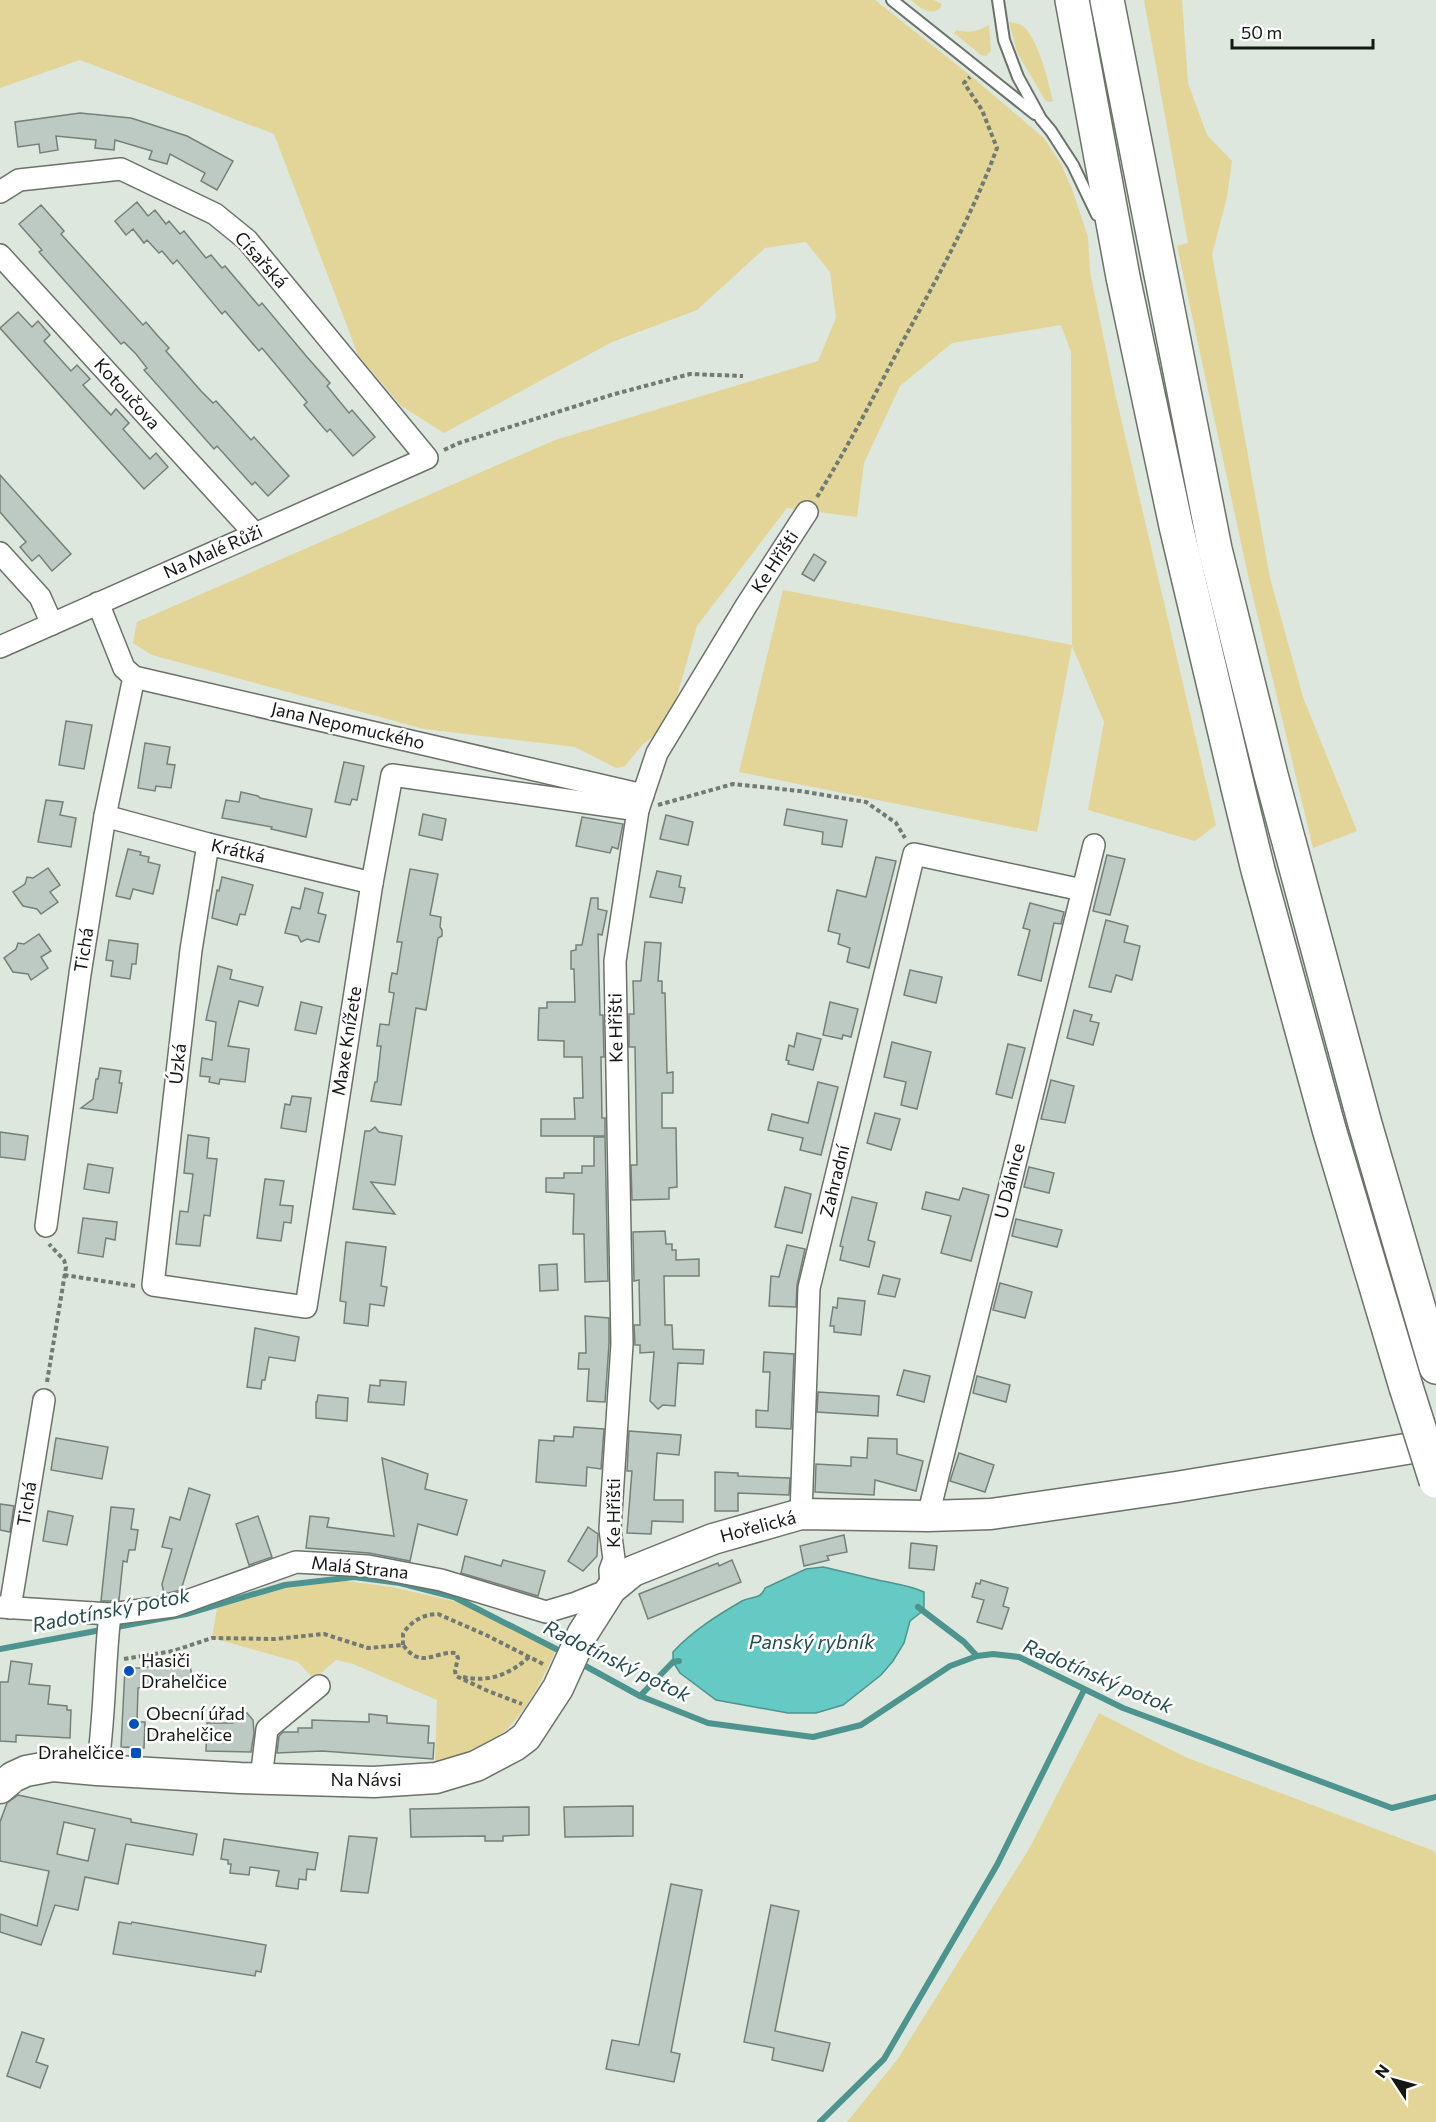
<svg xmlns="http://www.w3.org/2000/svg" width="1436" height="2122" font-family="Commissioner,sans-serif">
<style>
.green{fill:#e2d597}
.water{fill:#66cac4;stroke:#4d948f;stroke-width:1.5}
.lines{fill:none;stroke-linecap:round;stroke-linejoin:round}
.stream{stroke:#4d948f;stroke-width:6}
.building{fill:#bdcac4;stroke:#74807a;stroke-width:1.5;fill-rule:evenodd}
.lane-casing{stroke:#6a7269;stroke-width:14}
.street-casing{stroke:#6a7269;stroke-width:24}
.secondary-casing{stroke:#6a7269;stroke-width:33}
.highway-casing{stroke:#6a7269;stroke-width:36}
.path{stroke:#737973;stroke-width:4;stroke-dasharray:4.5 3;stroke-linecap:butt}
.lane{stroke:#fff;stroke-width:10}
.street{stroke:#fff;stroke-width:21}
.secondary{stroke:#fff;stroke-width:30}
.highway{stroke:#fff;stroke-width:33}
.highway-bridge-casing{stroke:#6a7269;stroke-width:36;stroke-linecap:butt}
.highway-bridge{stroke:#fff;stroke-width:33}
.poi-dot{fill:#0351bb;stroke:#fff;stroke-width:2}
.labels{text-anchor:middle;stroke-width:5;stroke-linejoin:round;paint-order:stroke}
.street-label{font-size:18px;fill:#141714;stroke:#fff}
.poi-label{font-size:18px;fill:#141714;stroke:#fff;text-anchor:start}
.water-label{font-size:20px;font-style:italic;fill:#214e4b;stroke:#fff}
</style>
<rect width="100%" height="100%" fill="#dee7dd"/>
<!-- green -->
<g class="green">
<path d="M0 0H875L971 76 1044 138 1061 164 1072 189 1088 237 1090 272 1115 393 1216 825 1195 841 1088 810 1104 722 1072 646 1037 832 739 772 783 590 1072 645 1071 352 1061 325 952 343 900 386 864 463 857 517 787 508 697 626 669 724 643 744 625 766 616 768 575 747 424 729 152 655 133 643 137 622 555 440 818 361 836 318 830 272 806 242 765 248 697 310 612 342 444 433 400 405 358 355 274 134 80 60 0 88Z"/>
<path d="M911 0H934L942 4 940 9C928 15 920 8 911 0Z"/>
<path d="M1144 0H1182L1188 83 1207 135 1232 161 1227 197 1212 255 1270 578 1303 697 1357 831 1313 848 1249 580 1177 246 1188 243Z"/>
<path d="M1009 22C1015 23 1022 24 1026 29 1040 46 1048 80 1053 101L1049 102 1045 100 1017 52Z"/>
<path d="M989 25 991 51 986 56 981 55 954 33 956 30C969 33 977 32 989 25Z"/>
<path d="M345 1581 392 1587 462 1603 556 1650C543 1678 529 1707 507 1729 488 1747 459 1755 435 1762L437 1700 353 1664 336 1660 314 1679 298 1662 212 1638 217 1608 287 1588Z"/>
<path d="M1099 1713 1185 1757 1434 1851 1436 1855V2122H847L897 2060 1029 1849Z"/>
</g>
<!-- water -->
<path class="water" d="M823 1567C842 1571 860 1576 878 1580 895 1584 909 1585 924 1592V1610L910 1621 904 1643 893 1661 881 1675 843 1705 816 1713H788L716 1700 680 1673 673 1662V1652C692 1631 718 1615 742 1601 751 1596 761 1600 765 1588L806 1569Z"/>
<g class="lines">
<!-- stream -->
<g class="stream">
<path d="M918 1607 964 1642 977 1656"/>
<path d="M0 1649 186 1614 285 1585 354 1577 400 1583 454 1597 564 1653"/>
<path d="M578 1662 640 1696 708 1723 813 1737 861 1725 950 1666 977 1656 993 1654 1019 1657 1123 1708 1392 1808 1436 1797"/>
<path d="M640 1696 673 1662 679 1661"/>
<path d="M820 2122 884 2059 997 1865 1084 1690"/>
</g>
</g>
<!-- building -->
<g class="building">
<path d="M80 113 131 118 187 136 233 161 217 190 201 181 205 173 170 154 167 164 149 159 152 151 115 140 114 150 95 148 96 140 56 136 58 150 40 153 39 144 18 147 15 122Z"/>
<path d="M137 202 148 216 155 210 166 224 169 221 180 234 184 231 206 258 211 255 222 268 225 266 259 306 262 303 307 357 330 383 327 386 349 413 352 410 375 437 353 456 330 429 327 432 304 405 307 402 262 348 259 351 225 311 222 314 177 260 173 264 162 251 159 253 147 240 144 243 133 229 126 235 115 221Z"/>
<path d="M41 205 64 231 61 234 143 325 146 322 157 335 169 348 166 351 201 391 213 403 216 401 251 440 254 437 289 476 268 496 255 482 252 485 217 446 214 449 144 370 147 368 136 354 124 342 121 344 39 252 42 250 19 224Z"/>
<path d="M18 312 32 327 38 321 50 335 44 341 71 371 77 365 90 379 83 385 111 415 116 409 129 423 123 429 150 459 156 453 168 467 144 489 0 328Z"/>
<path d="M0 475 71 554 52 571 39 555 32 561 20 547 26 542 0 512Z"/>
<path d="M814 554 826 562 814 581 802 574Z"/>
<path d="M66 721 92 725 84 769 59 765Z"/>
<path d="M145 743 170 747 167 764 175 765 171 788 156 786 155 791 138 788Z"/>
<path d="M344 762 364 766 357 800 352 799 350 805 335 802Z"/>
<path d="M241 792 258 796 260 798 312 809 306 837 271 829 272 827 222 818 226 800 239 802Z"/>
<path d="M46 800 63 802 60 815 76 818 71 847 38 842Z"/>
<path d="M787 809 847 820 842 847 822 844 823 832 784 825Z"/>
<path d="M423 814 446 819 442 840 419 835Z"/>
<path d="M666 815 693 822 688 845 660 839Z"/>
<path d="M582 817 623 824 618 849 612 847 610 853 576 846Z"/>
<path d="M128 849 141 852 140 855 149 857 148 862 160 865 153 894 133 889 130 899 116 896Z"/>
<path d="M1107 855 1125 859 1110 915 1093 911Z"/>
<path d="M876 857 896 861 869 968 847 962 850 948 838 944 840 934 828 931 837 890 866 897Z"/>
<path d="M48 868 60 885 50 892 58 902 41 914 37 909 23 906 13 892 25 884 27 877 33 878Z"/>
<path d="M410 869 438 874 430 915 441 917 440 927 442 930V936L438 938 426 1010 416 1008 401 1105 371 1101 375 1082H377L381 1046H377L380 1024 389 1025 394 993 389 992 390 983 392 973 397 974 402 942H397Z"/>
<path d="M657 871 681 876 679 887 685 888 682 903 650 897Z"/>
<path d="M222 877 253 885 245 915 240 914 237 925 212 918 217 890 219 891Z"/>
<path d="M305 888 323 893 318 913 326 915 319 942 307 939 301 942 298 936 285 933 292 907 300 909Z"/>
<path d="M591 898H598V909L607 911 602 935 598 934 600 1015H603L604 1057H601L602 1118H605V1136H541V1119H575L574 1098H583L582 1057H564V1041L538 1040 539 1008H547V1002H575L574 969H571V951L576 950V945H582Z"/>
<path d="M1030 903 1064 912 1061 924 1054 923 1041 981 1018 975 1030 930 1023 928Z"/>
<path d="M1106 920 1128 926 1124 942 1140 946 1132 980 1116 975 1111 992 1089 987Z"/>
<path d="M39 934 51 951 41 957 48 968 31 980 28 974 13 972 4 958 16 949 18 943 24 944Z"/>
<path d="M109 940 138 944 136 964H132L130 979 111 976 113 961 106 960Z"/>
<path d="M645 942 661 943 658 981H662V993H665L667 1073 673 1072V1093H662V1128H676L677 1187 669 1188V1199L632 1200 631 1165H637L635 1047H629V1014H634L633 981H641Z"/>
<path d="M218 966 232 970 230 979 263 987 258 1006 239 1001 228 1046 249 1049 245 1082 220 1079 219 1084 209 1082 210 1077 200 1076 202 1058 212 1060 216 1022 206 1020Z"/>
<path d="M910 970 942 977 936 1003 904 995Z"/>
<path d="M301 1002 322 1007 316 1034 295 1030Z"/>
<path d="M830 1002 858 1009 851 1037 843 1035 842 1039 823 1035Z"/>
<path d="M1074 1010 1092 1015 1090 1021 1099 1023 1093 1045 1067 1038Z"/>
<path d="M797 1033 821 1039 813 1070 788 1064 789 1061 786 1060 789 1045 794 1047Z"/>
<path d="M892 1042 931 1052 917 1109 901 1105 906 1082 884 1077Z"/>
<path d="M1008 1044 1025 1048 1012 1098 996 1094Z"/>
<path d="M100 1068 121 1071 119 1083H122L117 1113 81 1108 93 1099 96 1079H98Z"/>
<path d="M1051 1080 1074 1086 1065 1123 1041 1119Z"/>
<path d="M818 1082 838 1087 821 1155 800 1150 803 1138 768 1130 772 1114 808 1123Z"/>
<path d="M292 1096 311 1098 306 1132 281 1128 285 1104 290 1105Z"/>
<path d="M875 1113 900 1119 891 1150 867 1143Z"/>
<path d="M375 1127 379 1132 402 1136 395 1185 371 1182 395 1214 353 1209 365 1131H370Z"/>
<path d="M0 1132 28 1136 25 1160 0 1157Z"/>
<path d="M188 1135 209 1138 207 1158 217 1159 210 1216 204 1215 200 1246 176 1244 180 1211 188 1212 193 1174 184 1173Z"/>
<path d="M594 1137H605L608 1281 585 1282 584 1234H573L574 1194 546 1192V1178H564V1173H582V1166H594Z"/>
<path d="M88 1164 113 1168 109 1193 84 1189Z"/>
<path d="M1029 1167 1054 1173 1049 1193 1024 1187Z"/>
<path d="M265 1179 284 1181 280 1205 293 1206 291 1223 284 1222 281 1241 257 1238Z"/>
<path d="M785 1187 811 1194 802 1233 775 1227Z"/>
<path d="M963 1188 989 1195 971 1261 941 1253 951 1216 922 1209 926 1192 959 1200Z"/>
<path d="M852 1197 877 1203 868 1240 875 1242 869 1267 840 1260 843 1247 840 1246Z"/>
<path d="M83 1218 117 1222 115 1240 106 1238 103 1257 78 1253Z"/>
<path d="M1016 1219 1062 1230 1057 1247 1012 1236Z"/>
<path d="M665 1231 666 1244H672V1250H676V1260L699 1259V1276H664L665 1325H672L673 1349 704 1350 703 1364 678 1363 675 1406 663 1405 658 1409 650 1401 654 1352 640 1353V1345H635L634 1325H640L639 1280 634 1281 633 1232Z"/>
<path d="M346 1242 386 1247 381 1286 387 1287 384 1306 370 1304 368 1326 344 1323 346 1302 340 1301Z"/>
<path d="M787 1245 805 1249 797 1285 796 1307 769 1306 771 1276 779 1277Z"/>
<path d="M557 1264 558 1290 540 1291 539 1265Z"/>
<path d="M883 1275 900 1279 895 1297 878 1294Z"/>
<path d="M1000 1283 1032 1292 1025 1318 993 1310Z"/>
<path d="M838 1298 865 1301 861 1335 834 1332V1326H830L833 1307 837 1308Z"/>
<path d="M585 1316 609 1318V1344L605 1402 587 1401 589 1369H578L579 1353H586Z"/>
<path d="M255 1328 299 1337 295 1361 269 1357 265 1380H262L261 1389 247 1387Z"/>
<path d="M764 1352 794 1354 791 1429 756 1427V1410L768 1411 770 1372H763Z"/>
<path d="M904 1370 930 1376 924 1402 897 1395Z"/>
<path d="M977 1376 1010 1385 1006 1402 973 1393Z"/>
<path d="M380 1380 406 1382 404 1405 368 1402 370 1385 380 1386Z"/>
<path d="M818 1392 879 1396 878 1416 817 1412Z"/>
<path d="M318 1395 348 1398 347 1421 316 1418V1402H317Z"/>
<path d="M574 1427 604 1429 601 1469 587 1467 586 1486 536 1482 539 1440 554 1441V1436L573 1437Z"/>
<path d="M629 1431 681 1435 679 1455 657 1453 654 1500H683V1522L652 1521 651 1534 627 1533 632 1471H627Z"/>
<path d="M56 1438 108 1447 102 1479 51 1470Z"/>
<path d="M868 1438 897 1439V1454L923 1461 916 1491 875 1480 874 1495 815 1492 816 1464 851 1466V1457L867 1458Z"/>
<path d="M959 1453 994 1465 985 1492 950 1481Z"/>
<path d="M382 1458 428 1474 425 1489 467 1500 457 1535 418 1524 410 1561 369 1553 306 1548 310 1516 329 1518 327 1527 394 1536Z"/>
<path d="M715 1472 738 1473V1476L790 1478 789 1495 738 1493V1511H715Z"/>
<path d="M189 1488 210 1495 181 1590 164 1594 162 1584 172 1549 162 1547 170 1517 180 1520Z"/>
<path d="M0 1504 14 1506 10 1532 0 1530Z"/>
<path d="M111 1507 134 1509 131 1529 138 1530 135 1550H129L127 1562 123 1561 119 1600 110 1601H101Z"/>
<path d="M48 1511 73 1516 67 1545 43 1541Z"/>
<path d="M258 1516 272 1557 249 1565 236 1524Z"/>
<path d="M588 1527 598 1534 597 1556 583 1571 568 1561Z"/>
<path d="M844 1535 847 1552 827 1556 829 1560 804 1566 800 1546Z"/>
<path d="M911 1543 937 1546 934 1570 909 1568Z"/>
<path d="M465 1556 501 1566 503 1560 545 1571 538 1596 461 1573Z"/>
<path d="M732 1560 741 1582 648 1619 639 1594 718 1563 719 1566Z"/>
<path d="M981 1580 1008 1588 1003 1606 1009 1608 1002 1629 977 1622 984 1600 972 1597 976 1583 980 1584Z"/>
<path d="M189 1659 192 1677 138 1688 137 1722H145L144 1748 121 1747 125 1668H142Z"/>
<path d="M11 1661 32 1664 29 1684 50 1686 48 1704 67 1706V1710H71L70 1738 16 1735V1742L0 1741V1682H8Z"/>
<path d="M234 1713H247L253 1720 254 1733 251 1752 206 1751 207 1723H233Z"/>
<path d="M369 1714 387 1716V1723L429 1726 428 1743H434L433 1759 322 1751 277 1753 279 1736 283 1732H298V1728H312V1720L369 1722Z"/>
<path d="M18 1795 131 1819V1822L197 1834 193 1855 126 1844 118 1884 85 1877 78 1910 55 1905 41 1945 0 1932V1914L37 1926 49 1871 0 1861V1822L7 1803ZM64 1822 95 1829 88 1861 57 1854Z"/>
<path d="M633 1806V1836L565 1837 564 1807Z"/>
<path d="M529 1807V1835L503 1836V1841H485V1836L411 1837 410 1809Z"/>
<path d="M349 1836 377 1838 368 1893 341 1891Z"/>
<path d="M224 1839 318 1853 315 1870 307 1869 306 1880 299 1879 298 1889 276 1886 279 1871 250 1867 249 1875 230 1873 231 1864H228V1860L221 1859Z"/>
<path d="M671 1884 702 1890 671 2052 680 2054 674 2082 606 2069 612 2040 639 2045Z"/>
<path d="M771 1905 799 1911 775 2031 830 2043 823 2071 772 2060 774 2048 744 2042Z"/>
<path d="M119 1922 131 1924 132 1922 266 1945 261 1972 256 1971 255 1976 113 1954Z"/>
<path d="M22 2032 44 2039 36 2062 48 2066 40 2088 7 2076Z"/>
</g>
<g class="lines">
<defs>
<g id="lane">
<path d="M892 0 1035 114"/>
<path d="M998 0 1004 40 1018 77 1041 119 1051 131 1073 165 1097 215"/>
</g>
<g id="street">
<path d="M0 192 19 180 121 169 215 214 247 240 427 458 0 647"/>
<path d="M0 255 255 534"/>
<path d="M0 553 40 597 52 624"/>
<path d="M98 603 124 668 134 677 643 795"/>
<path d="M105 816 208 844 372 883"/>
<path d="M208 844 191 950 153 1285 306 1307 372 883 392 775 638 810"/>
<path d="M46 1226 80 974 105 816 134 677"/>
<path d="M801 1514 809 1288 914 854 1082 890"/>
<path d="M928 1516 1094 845"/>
<path d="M0 1607 110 1614 173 1606 296 1562 368 1566 441 1580 546 1612 576 1603 611 1589 610 1570 614 1559 610 1529 622 1344 615 961 638 810 657 753 746 606 807 512"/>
<path d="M10 1608 44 1400"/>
<path d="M97 1770C105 1719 104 1666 110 1614"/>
<path d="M261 1779 267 1729 319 1686"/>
</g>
<path id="secondary" d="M0 1788 13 1777 26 1771 53 1766 97 1770 240 1778 374 1782 436 1778 476 1766 514 1746 526 1737 558 1688 583 1633 611 1589 633 1571 713 1539 801 1514 928 1516 991 1514 1176 1487 1436 1444"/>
<g id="highway">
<path d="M1072 0 1123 277 1176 526 1239 792 1258 870 1329 1129 1406 1387"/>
<path d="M1107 0 1215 549 1271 775 1365 1124 1436 1367"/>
</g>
</defs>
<!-- lane casing -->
<use href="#lane" class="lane-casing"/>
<!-- street casing -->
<use href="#street" class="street-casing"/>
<!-- secondary casing -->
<use href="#secondary" class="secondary-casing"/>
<!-- highway casing -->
<use href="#highway" class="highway-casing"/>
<!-- path -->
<g class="path">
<path d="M444 450 459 443 611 395 690 374 743 376"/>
<path d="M817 497C848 447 875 394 903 341 937 278 972 216 997 148L982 110 964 83 970 77"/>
<path d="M658 805 733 784 800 791 866 802 896 823 905 838"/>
<path d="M64 1275 135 1286"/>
<path d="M47 1382 66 1267 64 1260 49 1244"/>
<path d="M403 1645V1634C410 1622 423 1614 438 1614L486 1635 543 1664"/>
<path d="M124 1659 173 1651 212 1638 275 1639 324 1634 368 1648 403 1645C422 1670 433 1651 456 1653L458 1658 455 1671 456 1676 488 1691 522 1704"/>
<path d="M463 1677C489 1683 510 1674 529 1657"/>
</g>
<!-- lane -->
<use href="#lane" class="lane"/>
<!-- street -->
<use href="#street" class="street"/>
<!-- secondary -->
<use href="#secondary" class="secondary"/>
<!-- highway -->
<use href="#highway" class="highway"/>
<defs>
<path id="highway-bridge" d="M1406 1387 1436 1481"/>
</defs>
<!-- highway-bridge casing -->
<use href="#highway-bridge" class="highway-bridge-casing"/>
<!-- highway-bridge -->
<use href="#highway-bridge" class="highway-bridge"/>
</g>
<!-- markers -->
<g class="poi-dot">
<circle cx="129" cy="1671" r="6"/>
<circle cx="134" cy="1724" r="6"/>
<rect x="130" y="1747" width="12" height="12" rx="3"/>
</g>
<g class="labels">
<!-- street labels -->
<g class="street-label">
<text transform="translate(261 260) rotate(48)" y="6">Císařská</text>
<text transform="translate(127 394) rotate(48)" y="6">Kotoučova</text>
<text transform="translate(213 552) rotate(-24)" y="6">Na Malé Růži</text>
<text transform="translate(775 562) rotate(-57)" y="6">Ke Hřišti</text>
<text transform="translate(348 726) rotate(13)" y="6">Jana Nepomuckého</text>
<text transform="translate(238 851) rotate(13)" y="6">Krátká</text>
<text transform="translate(84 950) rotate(-81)" y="6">Tichá</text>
<text transform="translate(616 1028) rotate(-91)" y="6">Ke Hřišti</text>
<text transform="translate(347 1041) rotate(-81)" y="6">Maxe Knížete</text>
<text transform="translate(178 1064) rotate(-84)" y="6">Úzká</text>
<text transform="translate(835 1181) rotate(-76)" y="6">Zahradní</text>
<text transform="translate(1010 1181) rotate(-76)" y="6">U Dálnice</text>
<text transform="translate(27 1504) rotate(-81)" y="6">Tichá</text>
<text transform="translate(614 1513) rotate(-90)" y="6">Ke Hřišti</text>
<text transform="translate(758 1527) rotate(-15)" y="6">Hořelická</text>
<text transform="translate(360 1568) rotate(6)" y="6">Malá Strana</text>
<text x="366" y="1786">Na Návsi</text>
</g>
<!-- poi labels -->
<g class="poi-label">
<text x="141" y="1667">Hasiči<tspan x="141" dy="21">Drahelčice</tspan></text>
<text x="146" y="1720">Obecní úřad<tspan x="146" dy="21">Drahelčice</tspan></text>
<text x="124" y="1759" text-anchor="end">Drahelčice</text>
</g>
<!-- water labels -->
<g class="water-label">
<text transform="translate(111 1610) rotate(-11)" y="7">Radotínský potok</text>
<text x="812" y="1649">Panský rybník</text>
<text transform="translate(617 1661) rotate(26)" y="7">Radotínský potok</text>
<text transform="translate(1098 1676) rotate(23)" y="7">Radotínský potok</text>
</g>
</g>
<!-- north arrow -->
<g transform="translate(1394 2080) rotate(306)" stroke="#ffffff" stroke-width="4.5" paint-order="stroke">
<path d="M0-4.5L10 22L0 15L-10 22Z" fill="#141714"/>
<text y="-9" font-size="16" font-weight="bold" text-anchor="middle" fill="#141714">N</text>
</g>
<!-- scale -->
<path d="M1232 39v9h141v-9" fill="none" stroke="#141714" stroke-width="3"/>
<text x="1241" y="39" font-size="18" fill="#141714" stroke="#ffffff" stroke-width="4.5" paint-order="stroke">50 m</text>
</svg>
